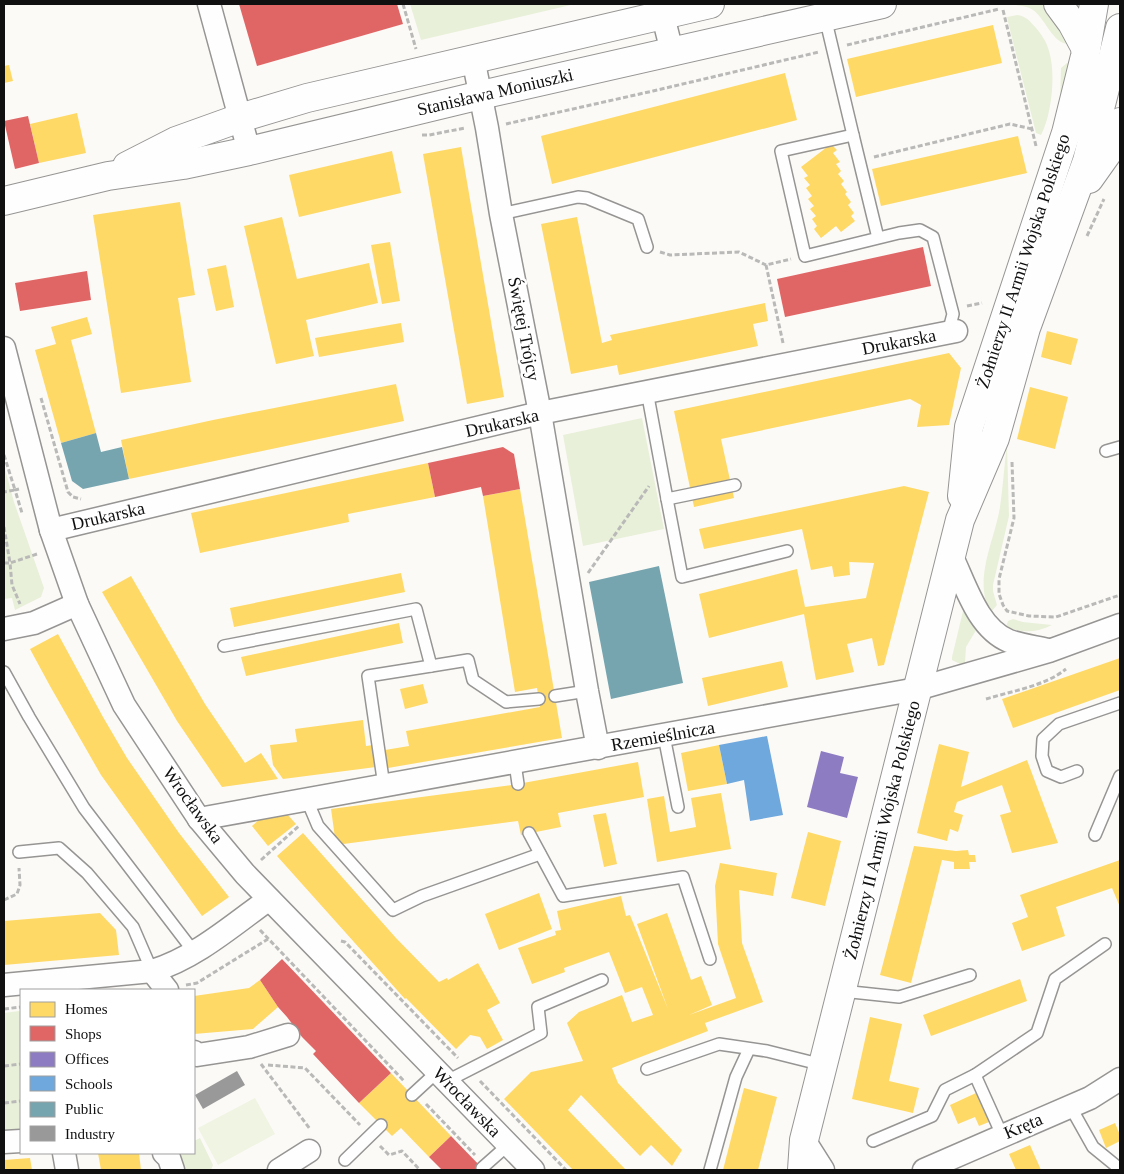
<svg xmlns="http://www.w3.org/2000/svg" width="1124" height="1174" font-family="'Times New Roman',serif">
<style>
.green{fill:#e8f0d9}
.pitch{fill:#f0f4e2}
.homes{fill:#ffd966}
.shops{fill:#e06666}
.offices{fill:#8e7cc3}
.schools{fill:#6fa8dc}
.public{fill:#76a5af}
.industry{fill:#999}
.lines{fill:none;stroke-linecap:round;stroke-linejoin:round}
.service-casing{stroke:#969594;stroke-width:14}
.minor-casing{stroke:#969594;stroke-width:25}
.tertiary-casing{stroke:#969594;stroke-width:30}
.path{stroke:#b9b9b8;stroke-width:3;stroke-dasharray:5 2.5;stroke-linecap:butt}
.service{stroke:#fffefe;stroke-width:11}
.minor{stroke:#fffefe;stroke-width:22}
.tertiary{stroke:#fffefe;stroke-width:28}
.labels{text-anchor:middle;stroke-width:5;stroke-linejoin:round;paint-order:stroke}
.street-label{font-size:18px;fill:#101010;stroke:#fff}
</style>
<rect width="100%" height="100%" fill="#fcfaf7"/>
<!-- green -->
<g class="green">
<path d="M410 4H575L421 40Z"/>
<path d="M1006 4H1045L1071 44C1053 46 1046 19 1033 10 1024 4 1015 6 1006 4Z"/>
<path d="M1017 15C1026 16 1030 21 1036 28 1041 34 1047 42 1049 51 1056 73 1052 114 1041 135L1036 133 1008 22 1007 17Z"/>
<path d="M1067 63 1069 64 1060 103 1061 68Z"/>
<path d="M642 418 664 529 583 546 563 435Z"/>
<path d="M1007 445 1009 516 993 585V591L997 605 991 612C972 582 995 539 1000 507 1003 487 1004 466 1007 445Z"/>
<path d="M4 465 14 502 44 588 41 597 15 610 12 598 4 599Z"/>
<path d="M964 607 978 627 966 647 965 663 960 664 952 660V657Z"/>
<path d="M1013 619 1023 622 1052 625C1037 633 1021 633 1006 627L1008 621Z"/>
<path d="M19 1011 21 1014V1133L4 1134V1013Z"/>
<path d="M200 1138 213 1165 211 1170H184L181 1153H194V1141Z"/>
</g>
<!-- pitch -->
<path class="pitch" d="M255 1098 275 1134 218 1165 198 1128Z"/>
<!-- homes -->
<g class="homes">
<path d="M993 25 1002 63 856 97 847 59Z"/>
<path d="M9 65 13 81 4 83V66Z"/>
<path d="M785 73 797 120 552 184 541 136Z"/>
<path d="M77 113 86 153 39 163 30 124Z"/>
<path d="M1018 136 1027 173 881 206 872 169Z"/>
<path d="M831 144 837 150 833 153 840 162 836 164 841 171 838 174 844 181 841 184 847 192 845 194 851 202 848 205 854 213 851 216 855 221 841 232 836 226 821 238 814 229 817 226 812 219 816 216 810 209 814 206 808 199 812 196 806 188 810 185 804 178 808 176 801 167Z"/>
<path d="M461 147 504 397 467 404 423 154Z"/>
<path d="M392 151 401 193 299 217 289 175Z"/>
<path d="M180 202 195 295 178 298 191 382 121 393 93 215Z"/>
<path d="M282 217 297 279 369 263 378 303 306 320 314 356 276 364 244 226Z"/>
<path d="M577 217 602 343 612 340 610 335 765 303 768 321 753 324 758 346 619 375 617 365 571 374 541 224Z"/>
<path d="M390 242 400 301 382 304 371 245Z"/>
<path d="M226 265 234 307 216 311 207 269Z"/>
<path d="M87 317 92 334 71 340 96 433 61 443 35 350 56 344 51 327Z"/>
<path d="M401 323 404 342 319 357 315 338Z"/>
<path d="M1047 331 1078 339 1071 365 1041 357Z"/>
<path d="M949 353 961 368 949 425 917 427 921 405 910 399 721 439 734 498 694 507 674 411Z"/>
<path d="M396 384 404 421 129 479 121 440 213 420Z"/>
<path d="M1030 387 1068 397 1055 449 1017 439Z"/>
<path d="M428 463 435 497 348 514 349 522 200 553 191 513Z"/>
<path d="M904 486 929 492 884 665 878 666 872 638 847 644 854 672 816 680 804 614 709 638 699 594 797 569 805 607 866 598 874 563 849 562 850 575 834 577 832 566 811 570 802 529 704 549 699 529Z"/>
<path d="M520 489 562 738 388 768 385 750 409 746 406 731 540 707 537 688 515 692 483 496Z"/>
<path d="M401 573 405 592 234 627 230 608Z"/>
<path d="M131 576 205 704 245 763 261 753 278 779 222 787 177 721 102 592Z"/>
<path d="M399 623 403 643 246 676 241 657Z"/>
<path d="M58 634 103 717 127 758 179 833 229 897 202 916 101 775 50 686 30 649Z"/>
<path d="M1120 658V690L1013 728 1002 699Z"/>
<path d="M782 661 788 687 708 706 702 678Z"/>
<path d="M423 684 428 703 405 709 400 689Z"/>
<path d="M363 720 366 746 373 745 376 767 283 779 273 765 270 745 297 742 295 729Z"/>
<path d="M939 744 969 752 961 787 1027 760 1058 843 1012 853 1000 815 1011 812 1002 785 957 802 954 812 963 815 958 832 950 829 947 841 917 833Z"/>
<path d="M719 745 727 784 688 791 681 753Z"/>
<path d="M638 762 644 797 558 813 561 827 521 835 518 821 336 845 331 809 512 785Z"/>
<path d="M721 793 731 849 657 862 647 799 664 796 670 832 696 827 691 798Z"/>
<path d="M606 813 617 864 604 867 593 815Z"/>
<path d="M287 814 296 824 268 846 252 826 261 818Z"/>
<path d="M808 832 841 841 825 906 791 898Z"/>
<path d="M303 833 396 938 439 982 447 978 448 980 478 963 500 1003 487 1010 503 1040 487 1049 480 1037 470 1035 456 1049 406 998 405 999 277 856Z"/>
<path d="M914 846 956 851 968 850 969 855H975L976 862H969L970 869H954V862L942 860 911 983 880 975Z"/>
<path d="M1120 860V907L1112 888 1056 907 1065 936 1022 951 1012 923 1028 917 1020 895Z"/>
<path d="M720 863 777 873 773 896 739 890 742 943 763 1002 705 1023 708 1031 612 1068 618 1083 682 1150 672 1166 651 1145 640 1156 581 1095 568 1110 626 1170H573L504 1099 531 1072 583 1061 567 1023 579 1012 622 995 632 1022 653 1015 642 987 625 993 609 952 564 968 565 972 532 984 518 948 556 935 555 931 561 930 557 911 621 896 626 916 630 915 668 1009 637 924 667 913 691 980 701 976 712 1005 689 1015 736 998 718 944 715 886Z"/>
<path d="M539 893 552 929 499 950 485 914Z"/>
<path d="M100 913 116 930 119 955 4 965V921Z"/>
<path d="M1020 979 1027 1001 931 1036 923 1015Z"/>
<path d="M260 980 278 1007 253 1029 194 1034V996L249 988Z"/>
<path d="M870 1017 902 1024 889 1081 919 1088 913 1113 852 1099Z"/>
<path d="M391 1073 451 1136 429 1157 401 1128 392 1136 359 1103Z"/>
<path d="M744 1088 777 1097 758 1170H723Z"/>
<path d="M976 1093 989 1122 979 1126 975 1117 958 1124 950 1105Z"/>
<path d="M1115 1123 1120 1135V1141L1106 1148 1099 1130Z"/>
<path d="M1030 1145 1041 1170H1016L1009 1154Z"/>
<path d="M98 1153H139L141 1170H101Z"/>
<path d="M30 1158 32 1170H4V1160Z"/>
</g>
<!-- shops -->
<g class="shops">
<path d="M239 4H397L403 24 257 66Z"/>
<path d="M28 116 39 163 15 169 4 121Z"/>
<path d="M923 247 931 286 785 317 777 279Z"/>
<path d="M87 271 91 300 20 311 15 283Z"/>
<path d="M503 447 514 454 520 489 483 496 481 487 435 497 428 463Z"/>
<path d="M282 959 391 1073 359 1103 313 1054 316 1051 302 1037 287 1017 278 1007 260 980Z"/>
<path d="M451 1136 484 1170H442L429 1157Z"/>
</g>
<!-- offices -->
<path class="offices" d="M821 751 844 757 840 773 858 777 847 818 807 807Z"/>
<!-- schools -->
<path class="schools" d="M767 736 783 815 750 821 744 780 727 784 719 745Z"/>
<!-- public -->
<g class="public">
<path d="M96 433 101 452 122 447 129 479 83 489 72 481 61 443Z"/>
<path d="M659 566 683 683 611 699 589 582Z"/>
</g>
<!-- industry -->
<path class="industry" d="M237 1071 245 1085 203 1109 195 1095Z"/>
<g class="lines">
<defs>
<g id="service">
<path d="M825 17 853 135"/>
<path d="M501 214 578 197 587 198 638 219 647 247"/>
<path d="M878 238 853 135 781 151 805 256 899 233 920 230 933 237 953 314 948 333"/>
<path d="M647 391 667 499 735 485"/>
<path d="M1106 451 1120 447"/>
<path d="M667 499 682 577 787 551"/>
<path d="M224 646 416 609 431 666 468 660 473 680 506 702 539 699"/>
<path d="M4 672 29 717 84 808 194 952"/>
<path d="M555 696 587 691"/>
<path d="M664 736 678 807"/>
<path d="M515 763 518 784"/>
<path d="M1077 771 1061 777 1047 771 1042 756 1043 739 1059 724 1120 703"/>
<path d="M384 786 368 676 431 666"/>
<path d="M307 800 318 826 393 910 422 896 540 854"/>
<path d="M529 833 563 896 683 877 710 959"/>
<path d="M1095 835 1120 776"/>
<path d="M19 852 59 848 87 873 133 927 152 971"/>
<path d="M842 991 899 997 970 975"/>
<path d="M647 1069 719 1044 767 1051 823 1065"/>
<path d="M975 1075 1037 1033 1055 979 1105 944"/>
<path d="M447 1081 541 1033 538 1007 602 980"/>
<path d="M412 1095 438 1071"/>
<path d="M1070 1106 1093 1147 1120 1169"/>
<path d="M873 1141 932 1116 945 1090 975 1075 1002 1135"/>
<path d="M345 1160 381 1125"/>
<path d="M482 1168 508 1145"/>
<path d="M710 1170 736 1077 749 1049"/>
</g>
<g id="minor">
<path d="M209 4 249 151"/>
<path d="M660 4 672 52"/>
<path d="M473 58 487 128 501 214 540 413 587 691 598 748"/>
<path d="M4 348 51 530 77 604 124 705 199 819 245 874 533 1170"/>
<path d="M51 530 540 413 956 331"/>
<path d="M951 555C965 583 977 628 1009 641 1021 645 1035 647 1048 650"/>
<path d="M4 629 34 623 77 604"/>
<path d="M199 819 917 689 1049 651 1120 625"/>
<path d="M152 971 167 990"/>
<path d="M4 985 152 971C194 959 233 925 269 899"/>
<path d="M194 1052 197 1055 249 1047 288 1035"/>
<path d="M804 1140 823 1170"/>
<path d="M4 1142 21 1141"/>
<path d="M64 1153 67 1170"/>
<path d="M164 1153 169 1158 173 1170"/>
<path d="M279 1170 309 1151"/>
<path d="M924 1170 1090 1098 1120 1079"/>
</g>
<g id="tertiary">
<path d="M1058 4 1072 23 1086 49"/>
<path d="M127 166 176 141 240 118 307 98 710 4"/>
<path d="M1089 179 1111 148 1120 122"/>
<path d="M4 201 108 176 183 165 249 151 481 95 882 4"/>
<path d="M962 496 969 427 1066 133 1085 56 1094 4"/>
<path d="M802 1170 804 1140 960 520 995 438 1026 328 1087 161 1120 28"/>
</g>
</defs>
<!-- service casing -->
<use href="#service" class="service-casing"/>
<!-- minor casing -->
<use href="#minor" class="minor-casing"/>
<!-- tertiary casing -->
<use href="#tertiary" class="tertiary-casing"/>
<!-- path -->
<g class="path">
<path d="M403 4 416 49"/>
<path d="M1003 10 1036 146"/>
<path d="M847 45 999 9"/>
<path d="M506 124 653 91 819 52"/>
<path d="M422 135H429L465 128"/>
<path d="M874 157 1010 124 1032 129"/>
<path d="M1087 236 1104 199"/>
<path d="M660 252 670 255 739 252 766 265"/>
<path d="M967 306 982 303"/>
<path d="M783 343 766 265 791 259"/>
<path d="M41 398 68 492 73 497 81 499"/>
<path d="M4 455 15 490 4 492"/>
<path d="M1012 462 1014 518 999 579V594L1003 605 1007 611 1029 616 1056 617 1120 595"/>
<path d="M19 489 15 490 22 513"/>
<path d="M4 527 10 563 37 554"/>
<path d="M4 563H10L12 585 20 604"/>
<path d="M588 573 649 486"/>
<path d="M986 699C1012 691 1045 686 1066 669"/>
<path d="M261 860 300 825"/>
<path d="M4 900 17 894 20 885 19 868"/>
<path d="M260 930 404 1081"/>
<path d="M341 941 345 942 458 1058"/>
<path d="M186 985 197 983 268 939"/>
<path d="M4 1009 21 1007"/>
<path d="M261 1064 310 1129"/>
<path d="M268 1065 305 1068 360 1125"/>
<path d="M4 1066 21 1064"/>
<path d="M480 1081 566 1170"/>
<path d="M4 1103 21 1101"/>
<path d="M426 1104 475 1155"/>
<path d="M380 1146 389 1155 402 1151 420 1170"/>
</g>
<!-- service -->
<use href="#service" class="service"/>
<!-- minor -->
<use href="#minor" class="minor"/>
<!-- tertiary -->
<use href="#tertiary" class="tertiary"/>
</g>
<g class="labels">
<!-- street labels -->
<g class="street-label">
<text transform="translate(495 92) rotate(-13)" y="6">Stanisława Moniuszki</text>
<text transform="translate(1023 261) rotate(-72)" y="6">Żołnierzy II Armii Wojska Polskiego</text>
<text transform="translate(524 329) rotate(79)" y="6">Świętej Trójcy</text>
<text transform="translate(899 342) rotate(-11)" y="6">Drukarska</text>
<text transform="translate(502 423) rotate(-13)" y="6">Drukarska</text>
<text transform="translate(108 516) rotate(-13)" y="6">Drukarska</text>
<text transform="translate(663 736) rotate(-10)" y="6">Rzemieślnicza</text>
<text transform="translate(193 805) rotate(54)" y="6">Wrocławska</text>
<text transform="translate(882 830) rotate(-76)" y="6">Żołnierzy II Armii Wojska Polskiego</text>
<text transform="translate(467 1102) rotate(46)" y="6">Wrocławska</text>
<text transform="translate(1023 1126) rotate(-23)" y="6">Kręta</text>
</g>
</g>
<!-- border -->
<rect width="1124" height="1174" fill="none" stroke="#101010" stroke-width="10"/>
<!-- legend -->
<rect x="20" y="989" width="175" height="165" fill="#ffffff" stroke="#9f9f9f"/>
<rect x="30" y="1002" width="25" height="15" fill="#ffd966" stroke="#9f9f9f"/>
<text x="65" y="1014" font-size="15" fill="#101010">Homes</text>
<rect x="30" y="1026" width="25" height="15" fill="#e06666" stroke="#9f9f9f"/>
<text x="65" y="1039" font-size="15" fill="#101010">Shops</text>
<rect x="30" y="1052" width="25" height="15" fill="#8e7cc3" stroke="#9f9f9f"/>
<text x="65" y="1064" font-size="15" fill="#101010">Offices</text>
<rect x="30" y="1076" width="25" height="15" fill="#6fa8dc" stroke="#9f9f9f"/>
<text x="65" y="1089" font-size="15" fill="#101010">Schools</text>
<rect x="30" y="1102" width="25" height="15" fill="#76a5af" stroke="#9f9f9f"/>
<text x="65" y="1114" font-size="15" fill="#101010">Public</text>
<rect x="30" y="1126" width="25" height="15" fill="#999999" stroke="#9f9f9f"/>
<text x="65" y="1139" font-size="15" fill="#101010">Industry</text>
</svg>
